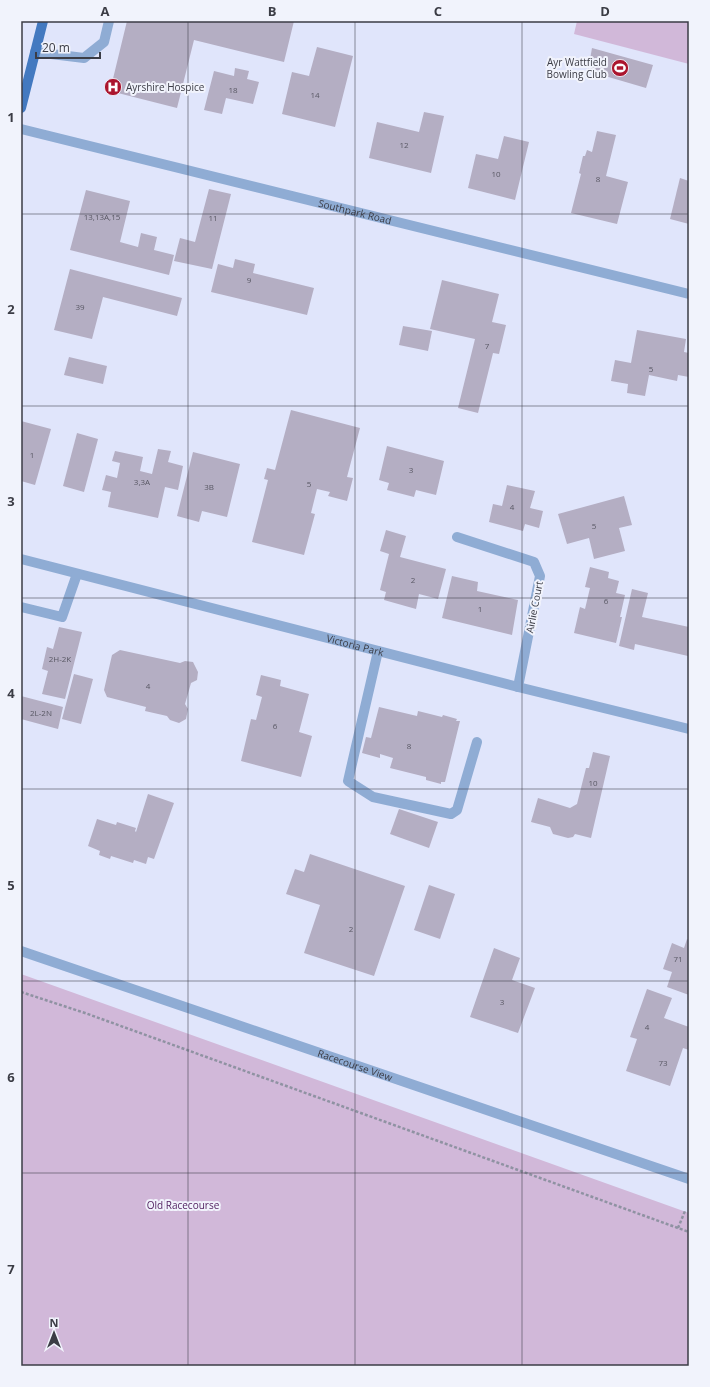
<svg xmlns="http://www.w3.org/2000/svg" width="710" height="1387" font-family="'Open Sans',sans-serif">
<style>
.green{fill:#d1b8d9}
.building{fill:#b4aec3}
.lines{fill:none;stroke-linecap:round;stroke-linejoin:round}
.path{stroke:#8f92a2;stroke-width:2.5;stroke-dasharray:3 2;stroke-linecap:butt}
.minor{stroke:#8facd4;stroke-width:10}
.major{stroke:#4379c0;stroke-width:10}
.grid{fill:none;stroke:#3b3c45;stroke-width:1;stroke-opacity:0.55}
.labels{text-anchor:middle;stroke-width:4;stroke-linejoin:round;paint-order:stroke}
.number-label{font-size:8px;fill:#595864}
.poi-label{font-size:10px;fill:#3b3c45;stroke:#f1f3fc;text-anchor:end}
.street-label{font-size:10px;fill:#3b3c45;stroke:#f1f3fc}
.park-label{font-size:10px;fill:#4f1d5d;stroke:#f1f3fc}
.neatline{fill:none;stroke:#3b3c45;stroke-width:1.5}
.grid-label{font-size:13px;text-anchor:middle;font-weight:bold;fill:#3b3c45}
</style>
<rect width="100%" height="100%" fill="#e0e5fb"/>
<!-- green -->
<g class="green">
<path d="M577 21H689V64L574 34Z"/>
<path d="M21 974 689 1213V1366H21Z"/>
</g>
<!-- building -->
<g class="building">
<path d="M127 21H294L284 62 194 40 177 108 110 91Z"/>
<path d="M317 47 353 56 335 127 282 114 292 72 309 76Z"/>
<path d="M592 48 653 65 646 88 588 71Z"/>
<path d="M235 68 249 71 247 79 259 82 253 104 226 98 222 114 204 110 214 71 234 76Z"/>
<path d="M424 112 444 116 431 173 369 158 377 122 419 132Z"/>
<path d="M597 131 616 135 606 176 628 182 617 224 571 213 581 174 579 173 583 156H585L587 150 592 152Z"/>
<path d="M504 136 529 142 515 200 468 188 476 154 498 159Z"/>
<path d="M680 178 689 181V224L670 219Z"/>
<path d="M209 189 231 194 212 269 174 261 180 238 195 242Z"/>
<path d="M86 190 130 201 120 242 138 247 141 233 157 237 154 250 174 255 169 275 70 250Z"/>
<path d="M235 259 255 264 253 273 314 288 307 315 211 292 218 264 233 268Z"/>
<path d="M70 269 182 298 177 316 103 297 92 339 54 330Z"/>
<path d="M442 280 499 294 492 322 506 325 499 354 493 353 478 413 458 408 475 339 430 329Z"/>
<path d="M403 326 432 331 428 351 399 345Z"/>
<path d="M637 330 686 339 684 352 689 353V377L678 375 677 381 649 375 645 396 627 393 628 384 611 381 615 360 631 363Z"/>
<path d="M69 357 107 366 103 384 64 375Z"/>
<path d="M291 410 360 428 347 477 353 478 347 501 328 496 330 492 317 489 311 513 315 514 304 555 252 542 268 480 264 479 267 468 275 470Z"/>
<path d="M21 421 51 429 35 485 21 481Z"/>
<path d="M77 433 98 439 84 492 63 486Z"/>
<path d="M387 446 444 461 436 495 416 490 414 497 387 490 389 483 379 480Z"/>
<path d="M158 449 171 451 168 462 183 466 178 490 165 487 158 518 108 507 111 492 102 490 106 475 117 478 120 463 112 461 115 451 143 457 140 471 152 474Z"/>
<path d="M193 452 240 464 227 517 202 511 199 522 177 516Z"/>
<path d="M507 485 535 491 530 508 543 511 539 528 525 524 523 531 489 522 493 504 502 506Z"/>
<path d="M624 496 632 525 619 528 625 551 594 559 589 538 567 544 558 514Z"/>
<path d="M386 530 406 536 400 557 446 569 438 599 419 594 416 609 384 600 386 592 380 590 389 554 380 551Z"/>
<path d="M590 567 609 572 608 578 619 581 616 593 625 595 620 617H622L616 643 574 633 580 607 585 609 590 588 585 587Z"/>
<path d="M452 576 478 582 477 591 518 600 512 635 442 618Z"/>
<path d="M632 589 648 593 642 617 689 627 688 656 635 644 634 650 619 646Z"/>
<path d="M59 627 82 632 65 699 42 694 48 671 42 669 47 647 53 649Z"/>
<path d="M120 650 180 663 185 661 193 662 198 672 197 680 191 683 185 704 188 709 186 719 179 723 170 720 167 716 145 711 146 707 107 697 104 690 112 655Z"/>
<path d="M74 674 93 679 81 724 62 719Z"/>
<path d="M261 675 281 680 280 686 309 694 299 732 312 736 301 777 241 761 251 719 256 720 262 697 256 695Z"/>
<path d="M21 696 63 707 58 729 21 719Z"/>
<path d="M379 707 417 716 418 711 442 717 443 715 457 719 456 721H460L445 782H441V784L426 780V777L390 768 393 758 380 754V758L362 753 366 737 371 738Z"/>
<path d="M593 752 610 756 591 838 575 834 573 837 568 838 553 834 550 827 531 822 538 798 570 808 577 804 586 768H589Z"/>
<path d="M148 794 174 803 154 859 148 857 146 864 134 860 133 863 111 856 110 859 99 855 100 851 88 846 97 819 116 825 117 822 136 828 135 831 136 832Z"/>
<path d="M399 809 438 822 429 848 390 834Z"/>
<path d="M310 854 405 886 374 976 304 953 320 905 286 894 295 869 304 872Z"/>
<path d="M429 885 455 894 440 939 414 930Z"/>
<path d="M687 939 689 940V995L667 987 672 972 663 969 672 943 684 948Z"/>
<path d="M494 948 520 958 512 980 535 988 518 1033 470 1017Z"/>
<path d="M647 989 672 998 664 1018 689 1027V1050L683 1048 670 1086 626 1071 637 1039 630 1037Z"/>
</g>
<g class="lines">
<!-- path -->
<g class="path">
<path d="M21 992 85 1013 689 1232"/>
<path d="M678 1228 685 1211"/>
</g>
<!-- minor -->
<g class="minor">
<path d="M35 52 84 58 104 42 109 21"/>
<path id="s1" d="M21 129 689 294"/>
<path d="M457 537 534 562 540 576 518 687"/>
<path id="s2" d="M21 559 518 687 689 729"/>
<path d="M21 607 62 617 77 574"/>
<path d="M378 651 348 781 373 797 451 814 457 810 477 742"/>
<path id="s3" d="M21 951 689 1179"/>
</g>
<!-- major -->
<path class="major" d="M21 108 43 21"/>
</g>
<!-- grid -->
<path class="grid" d="M188 21V1366M355 21V1366M522 21V1366M21 214H689M21 406H689M21 598H689M21 789H689M21 981H689M21 1173H689"/>
<!-- icons -->
<defs>
<symbol id="stadium-disc" viewBox="-11 -11 22 22"><circle r="9.5" fill="#ab152e" stroke="#f1f3fc"/><path d="M0-5a6.5 5 0 1 0 0 10a6.5 5 0 1 0 0-10ZM-3.5-1.8h7v3.6h-7Z" fill="#fff"/></symbol>
<symbol id="hospital-disc" viewBox="-11 -11 22 22"><circle r="9.5" fill="#ab152e" stroke="#f1f3fc"/><path d="M-5-5h3v3.5h4V-5h3V5h-3V1.5h-4V5h-3Z" fill="#fff"/></symbol>
</defs>
<g fill-rule="evenodd">
<use href="#stadium-disc" x="610" y="58" width="20" height="20"/>
<use href="#hospital-disc" x="103" y="77" width="20" height="20"/>
</g>
<g class="labels">
<!-- number labels -->
<g class="number-label">
<text x="233" y="93">18</text>
<text x="315" y="98">14</text>
<text x="404" y="148">12</text>
<text x="496" y="177">10</text>
<text x="598" y="182">8</text>
<text x="102" y="220">13,13A,15</text>
<text x="213" y="221">11</text>
<text x="249" y="283">9</text>
<text x="80" y="310">39</text>
<text x="487" y="349">7</text>
<text x="651" y="372">5</text>
<text x="32" y="458">1</text>
<text x="411" y="473">3</text>
<text x="142" y="485">3,3A</text>
<text x="309" y="487">5</text>
<text x="209" y="490">3B</text>
<text x="512" y="510">4</text>
<text x="594" y="529">5</text>
<text x="413" y="583">2</text>
<text x="606" y="604">6</text>
<text x="480" y="612">1</text>
<text x="60" y="662">2H-2K</text>
<text x="148" y="689">4</text>
<text x="41" y="716">2L-2N</text>
<text x="275" y="729">6</text>
<text x="409" y="749">8</text>
<text x="593" y="786">10</text>
<text x="351" y="932">2</text>
<text x="678" y="962">71</text>
<text x="502" y="1005">3</text>
<text x="647" y="1030">4</text>
<text x="663" y="1066">73</text>
</g>
<!-- poi labels -->
<g class="poi-label">
<text x="607" y="66">Ayr Wattfield<tspan x="607" dy="12">Bowling Club</tspan></text>
<text x="126" y="91" text-anchor="start">Ayrshire Hospice</text>
</g>
<!-- street labels -->
<g class="street-label">
<text dy="4" stroke="none"><textPath href="#s1" startOffset="344">Southpark Road</textPath></text>
<text transform="translate(534 607) rotate(-79)" y="4">Airlie Court</text>
<text dy="4" stroke="none"><textPath href="#s2" startOffset="345">Victoria Park</textPath></text>
<text dy="4" stroke="none"><textPath href="#s3" startOffset="353">Racecourse View</textPath></text>
</g>
<!-- park labels -->
<g class="park-label">
<text x="183" y="1209">Old Racecourse</text>
</g>
</g>
<!-- border -->
<rect width="710" height="1387" fill="none" stroke="#f1f3fc" stroke-width="44"/>
<!-- north arrow -->
<g transform="translate(54 1333)" stroke="#f1f3fc" stroke-width="3" paint-order="stroke">
<path d="M0-3L7 15L0 10L-7 15Z" fill="#3b3c45"/>
<text y="-6" font-size="11" font-weight="bold" text-anchor="middle" fill="#3b3c45">N</text>
</g>
<!-- scale -->
<path d="M36 52v6h64v-6" fill="none" stroke="#3b3c45" stroke-width="2"/>
<text x="42" y="52" font-size="12" fill="#3b3c45" stroke="#f1f3fc" stroke-width="3" paint-order="stroke">20 m</text>
<rect x="22" y="22" width="666" height="1343" class="neatline"/>
<g class="grid-label">
<text x="105" y="16">A</text>
<text x="272" y="16">B</text>
<text x="438" y="16">C</text>
<text x="605" y="16">D</text>
<text x="11" y="122">1</text>
<text x="11" y="314">2</text>
<text x="11" y="506">3</text>
<text x="11" y="698">4</text>
<text x="11" y="890">5</text>
<text x="11" y="1082">6</text>
<text x="11" y="1274">7</text>
</g>
</svg>
